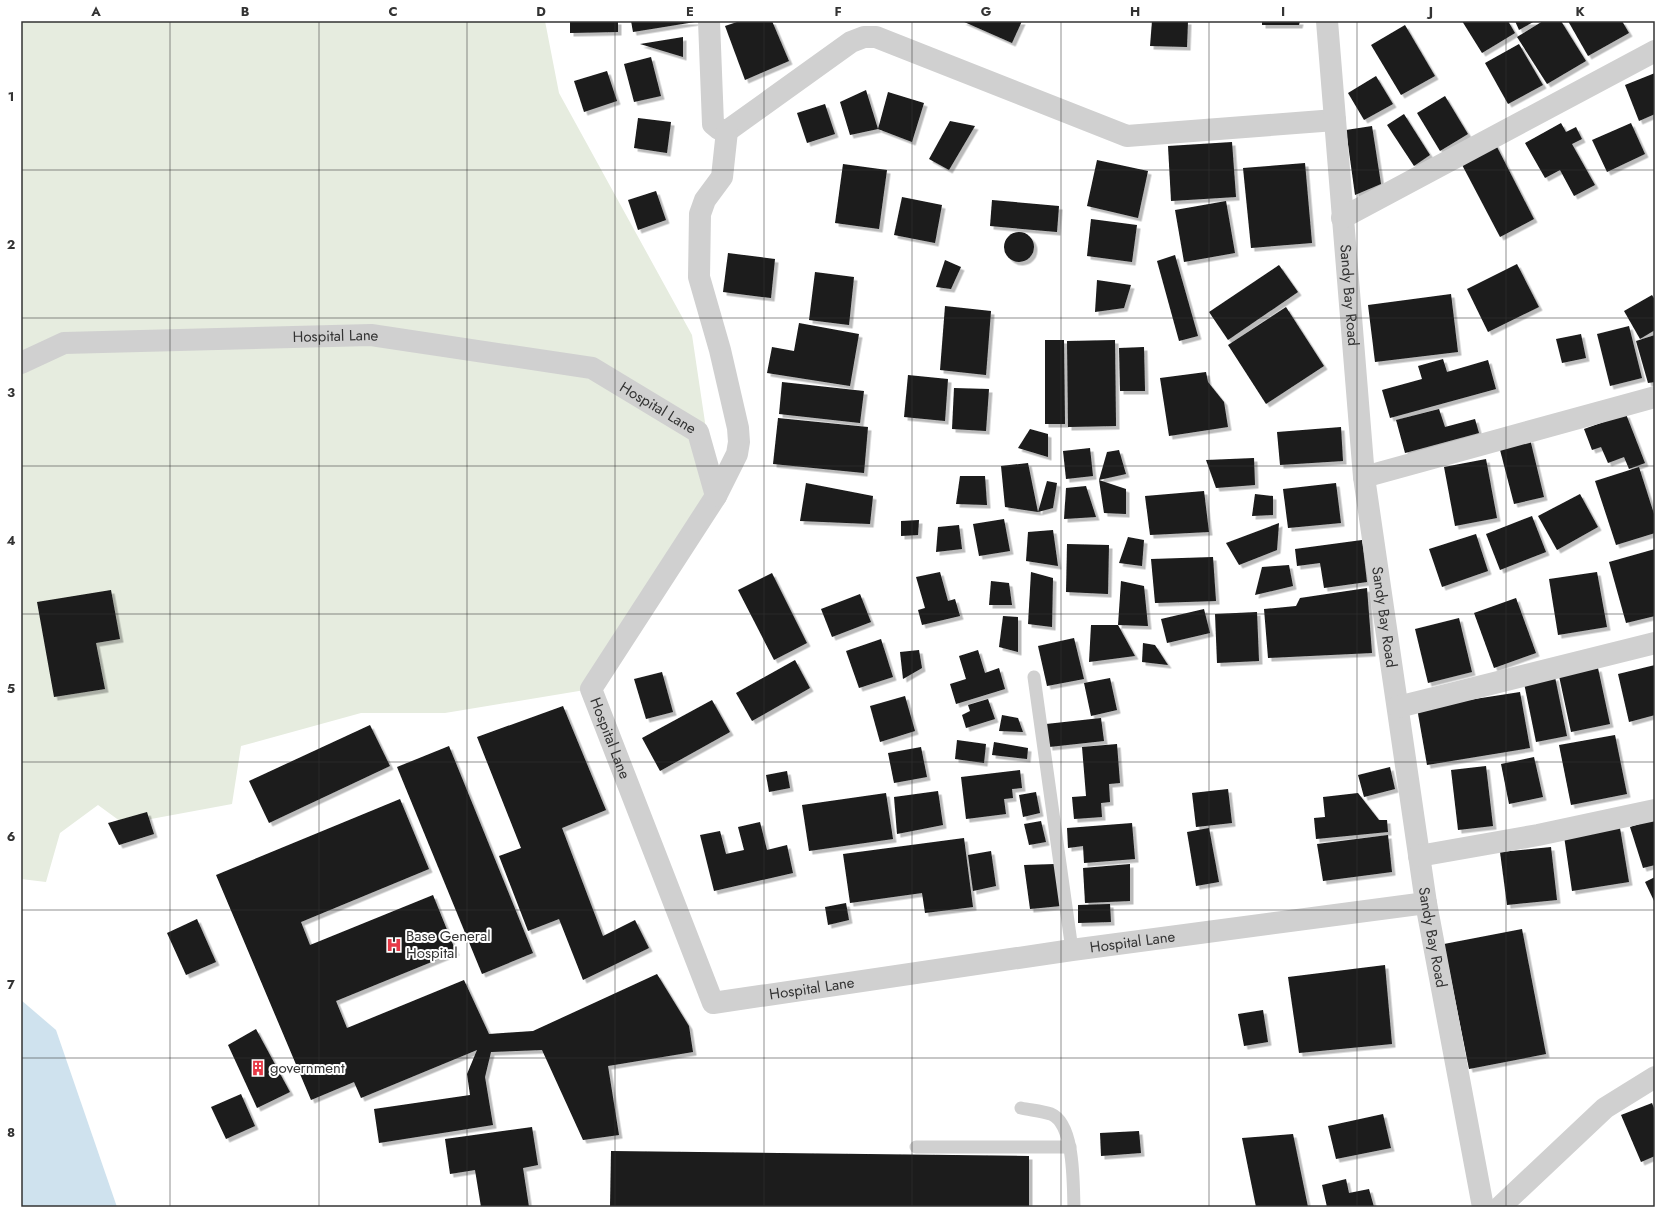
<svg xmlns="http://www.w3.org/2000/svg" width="1676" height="1228" font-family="Jost,sans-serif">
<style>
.green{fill:#e6ecdf}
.water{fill:#cfe2ee}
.building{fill:#1a1a1a;filter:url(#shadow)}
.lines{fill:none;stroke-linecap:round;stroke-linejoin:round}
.service{stroke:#d0d0d0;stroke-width:13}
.minor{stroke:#d0d0d0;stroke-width:22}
.grid{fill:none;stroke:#333;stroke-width:1;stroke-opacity:0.55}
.labels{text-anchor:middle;stroke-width:4;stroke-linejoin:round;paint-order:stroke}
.street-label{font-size:15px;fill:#333;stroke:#fff}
.poi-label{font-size:15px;fill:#333;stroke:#fff;text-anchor:start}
.neatline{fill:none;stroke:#333;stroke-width:1.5}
.grid-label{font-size:13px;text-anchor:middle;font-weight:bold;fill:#333}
</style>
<defs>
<filter id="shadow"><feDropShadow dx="3.5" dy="3.5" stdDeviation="0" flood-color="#0004"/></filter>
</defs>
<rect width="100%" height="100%" fill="#fff"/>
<!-- green -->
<path class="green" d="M21 21H545L559 93 692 335 716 496 591 689 445 713H361L241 746 232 804 124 824 98 805 60 833 46 882 21 879Z"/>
<!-- water -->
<path class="water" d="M21 1000 56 1030 117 1207H21Z"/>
<!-- building -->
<g class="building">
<path d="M570 21H618V32L570 33Z"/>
<path d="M631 21H695V22L633 32Z"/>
<path d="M740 21H772L789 61 745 80 725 26Z"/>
<path d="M962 21H1022L1012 43Z"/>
<path d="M1152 21H1188L1187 47 1150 46Z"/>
<path d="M1262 21H1300L1299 25H1262Z"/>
<path d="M1462 21H1508L1515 33 1482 53Z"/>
<path d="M1515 21H1535L1519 30Z"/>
<path d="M1543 21H1561L1586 61 1547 84 1517 37Z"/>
<path d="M1568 21H1622L1629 33 1588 56Z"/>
<path d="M1405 25 1435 76 1401 95 1371 45Z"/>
<path d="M683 37V57L640 44Z"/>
<path d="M1519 44 1543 85 1508 104 1485 63Z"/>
<path d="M651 57 661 96 634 102 624 64Z"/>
<path d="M607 71 617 101 584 112 574 81Z"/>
<path d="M1655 73V114L1639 121 1625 85Z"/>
<path d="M1376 76 1393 104 1364 120 1348 93Z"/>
<path d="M866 90 878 129 888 92 924 103 912 142 878 129 850 135 840 102Z"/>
<path d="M1445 96 1468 134 1440 151 1417 113Z"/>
<path d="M825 104 835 134 807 143 797 113Z"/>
<path d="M1404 114 1430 155 1414 166 1387 125Z"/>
<path d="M638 118 671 122 667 153 634 148Z"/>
<path d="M950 121 975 126 949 170 929 159Z"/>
<path d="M1561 123 1566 132 1576 127 1582 139 1572 144 1595 185 1574 196 1560 170 1545 178 1525 143Z"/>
<path d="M1631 123 1645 154 1607 172 1592 140Z"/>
<path d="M1372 126 1381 184 1355 195 1346 130Z"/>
<path d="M1232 142 1236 197 1171 201 1168 146Z"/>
<path d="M1495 143 1534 219 1500 237 1460 161Z"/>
<path d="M1097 160 1148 171 1138 218 1087 206Z"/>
<path d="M1305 163 1312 243 1251 248 1243 168Z"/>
<path d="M843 164 887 170 879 229 835 223Z"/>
<path d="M656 191 666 220 638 230 628 200Z"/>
<path d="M902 197 942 205 935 243 894 235Z"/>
<path d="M992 200 1059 206 1057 232 990 226Z"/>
<path d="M1226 201 1235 253 1184 262 1175 210Z"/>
<path d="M1091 219 1137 225 1132 262 1087 256Z"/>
<circle cx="1019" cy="247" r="15"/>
<path d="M728 253 775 259 771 298 723 292Z"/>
<path d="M1175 255 1198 336 1179 341 1157 261Z"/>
<path d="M945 260 961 267 951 289 936 287Z"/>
<path d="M1517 264 1539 307 1488 332 1467 289Z"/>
<path d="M1279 265 1298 292 1228 340 1209 312Z"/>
<path d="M815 272 854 277 849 325 809 320Z"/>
<path d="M1097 280 1131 285 1124 308 1095 312Z"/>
<path d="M1451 294 1458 352 1375 362 1368 305Z"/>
<path d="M1652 295 1655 300V330L1640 339 1624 311Z"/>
<path d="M945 306 991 311 986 375 940 370Z"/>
<path d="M1286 307 1324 366 1266 404 1228 345Z"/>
<path d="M799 323 859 334 850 386 767 373 772 347 794 351Z"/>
<path d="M1629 326 1642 378 1610 386 1597 334Z"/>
<path d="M1581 334 1586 358 1562 363 1556 339Z"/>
<path d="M1655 335V382L1648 383 1636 341Z"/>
<path d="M1045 340H1064L1065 424H1045Z"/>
<path d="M1115 340 1116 426 1068 427 1067 341Z"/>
<path d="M1144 347 1145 391H1120L1119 348Z"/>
<path d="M1443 359 1447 372 1488 360 1496 389 1390 418 1382 390 1422 379 1418 366Z"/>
<path d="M1206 372 1208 382 1224 402 1228 427 1169 436 1160 378Z"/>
<path d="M908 375 948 379 945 421 904 417Z"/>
<path d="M782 382 864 391 860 423 779 414Z"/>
<path d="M954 388 989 389 986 431 952 429Z"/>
<path d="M1439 409 1445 427 1475 419 1479 433 1405 453 1396 420Z"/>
<path d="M1626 414 1645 463 1629 469 1624 457 1608 463 1601 447 1592 450 1584 429Z"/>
<path d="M778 418 868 427 864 473 773 464Z"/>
<path d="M1341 427 1343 461 1280 465 1277 432Z"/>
<path d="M1030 429 1048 434V457L1018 448Z"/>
<path d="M1530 439 1544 497 1514 504 1499 446Z"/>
<path d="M1090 448 1093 476 1066 479 1063 451Z"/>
<path d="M1119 450 1126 474 1099 480 1126 489V514L1104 513 1099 480 1107 452Z"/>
<path d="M1254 458 1255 485 1216 488 1206 460Z"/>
<path d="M1486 459 1497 518 1455 526 1444 467Z"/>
<path d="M1028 463 1038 512 1047 481 1057 483 1053 508 1038 512 1005 507 1001 466Z"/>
<path d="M1639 467 1655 517V533L1616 545 1595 481Z"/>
<path d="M960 476H985L987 505 956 504Z"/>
<path d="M806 483 873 496 870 524 800 521Z"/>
<path d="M1336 483 1341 523 1288 528 1283 489Z"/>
<path d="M1086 486 1096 517 1064 519 1066 488Z"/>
<path d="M1204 491 1209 532 1150 535 1145 496Z"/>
<path d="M1255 494 1273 496V515L1252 516Z"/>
<path d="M1580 494 1598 527 1557 550 1538 516Z"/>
<path d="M1532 516 1546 552 1500 570 1486 534Z"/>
<path d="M1004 519 1010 551 979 556 973 524Z"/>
<path d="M919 520 918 535 901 536V521Z"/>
<path d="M1279 523 1277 550 1239 565 1226 543Z"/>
<path d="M959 525 962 549 936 552 938 527Z"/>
<path d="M1053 530 1058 566 1026 561 1028 532Z"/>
<path d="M1476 534 1488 571 1442 587 1429 549Z"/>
<path d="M1128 537 1144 540 1142 566 1119 563Z"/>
<path d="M1362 540 1367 582 1324 588 1320 563 1297 566 1295 549Z"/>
<path d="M1067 544 1109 545 1108 594 1066 592Z"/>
<path d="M1655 549V616L1626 623 1609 562Z"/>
<path d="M1213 557 1216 601 1155 603 1151 559Z"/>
<path d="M1289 565 1293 586 1255 595 1262 567Z"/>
<path d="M940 572 948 601 955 599 960 616 922 625 918 610 925 608 916 577Z"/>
<path d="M1031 572 1053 578 1052 627 1028 624Z"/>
<path d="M1597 572 1607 627 1558 635 1549 579Z"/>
<path d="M772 573 807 643 774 660 738 590Z"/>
<path d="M991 581 1009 583 1012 605H989Z"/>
<path d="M1121 581 1144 586 1148 626 1118 625 1135 656 1089 662 1091 625H1118Z"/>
<path d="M1367 588 1372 653 1268 658 1264 609 1296 606 1300 598Z"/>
<path d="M111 590 120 639 96 643 105 689 54 697 37 602Z"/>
<path d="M860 594 871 622 832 637 821 609Z"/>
<path d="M1516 598 1536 653 1494 668 1474 613Z"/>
<path d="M1204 609 1210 633 1167 643 1161 619Z"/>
<path d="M1257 612 1259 661 1217 663 1215 614Z"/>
<path d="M1003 616 1018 617V652L999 647Z"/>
<path d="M1459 618 1472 672 1428 683 1415 629Z"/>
<path d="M1074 638 1084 679 1047 686 1038 646Z"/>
<path d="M881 639 893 677 859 688 846 651Z"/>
<path d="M1143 643 1155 645 1168 665 1142 662Z"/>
<path d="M919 650 922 668 903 679 900 652Z"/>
<path d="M978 650 985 673 999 668 1005 689 956 704 950 684 966 679 959 656Z"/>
<path d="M795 660 810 688 752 721 736 693Z"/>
<path d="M1655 665V715L1629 722 1618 674Z"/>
<path d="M1598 668 1610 724 1571 732 1559 676Z"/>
<path d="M662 672 673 712 646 719 634 679Z"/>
<path d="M1555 677 1567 736 1536 742 1524 683Z"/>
<path d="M1110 678 1117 710 1091 716 1084 683Z"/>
<path d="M1520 692 1530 748 1427 765 1417 708Z"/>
<path d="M905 696 915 731 880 742 870 706Z"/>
<path d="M988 699 995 719 966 728 962 715 970 711 968 705Z"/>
<path d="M712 700 730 732 660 771 642 738Z"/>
<path d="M563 706 606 810 562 828 603 936 635 920 649 948 583 980 559 919 528 931 499 856 521 848 477 737Z"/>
<path d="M1002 715 1018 718 1023 732 999 731Z"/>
<path d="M1101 718 1104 741 1049 747 1046 724Z"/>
<path d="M370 725 390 766 269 823 249 781Z"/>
<path d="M1615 735 1627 794 1571 805 1559 745Z"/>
<path d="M957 740 986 744 984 763 955 759Z"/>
<path d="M994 742 1028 748 1027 759 992 755Z"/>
<path d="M1117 744 1120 783 1109 784 1110 802 1101 803 1102 817 1074 819 1072 797 1086 796 1082 747Z"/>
<path d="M449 746 533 953 482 974 397 767Z"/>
<path d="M921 747 927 777 894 783 888 753Z"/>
<path d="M1534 757 1543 797 1509 804 1501 764Z"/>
<path d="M1486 766 1493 826 1458 830 1451 770Z"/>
<path d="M1390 767 1395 789 1364 797 1358 775Z"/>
<path d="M1020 770 1022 788 1012 789 1013 798 1004 799 1006 814 966 819 961 777Z"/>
<path d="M787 771 790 788 769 792 766 775Z"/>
<path d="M1228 789 1232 823 1196 827 1192 793Z"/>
<path d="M938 791 943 825 897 834 894 797Z"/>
<path d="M1036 792 1040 813 1023 817 1019 795Z"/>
<path d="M886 793 893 839 809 851 802 805Z"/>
<path d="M1358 793 1379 820H1387L1388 832 1316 839 1314 818 1325 817 1323 797Z"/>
<path d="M400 799 429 869 301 922 310 945 433 895 456 952 336 1001 347 1028 464 980 489 1034 533 1031 657 974 689 1026 693 1052 608 1066 619 1135 583 1140 542 1050 491 1052 485 1077 493 1125 379 1143 374 1109 470 1095 467 1074 477 1050 361 1098 354 1082 311 1100 216 875Z"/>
<path d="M147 812 154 834 119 845 108 823Z"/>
<path d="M1655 819V865L1643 868 1630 827Z"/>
<path d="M1041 821 1046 842 1029 845 1024 824Z"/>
<path d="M760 822 767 850 787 845 793 873 714 891 700 835 720 831 726 854 744 850 738 827Z"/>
<path d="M1132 823 1135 859 1084 863 1083 846 1068 848 1067 828Z"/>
<path d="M1209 828 1219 882 1196 886 1187 832Z"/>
<path d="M1620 828 1629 882 1572 891 1564 836Z"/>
<path d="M1388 835 1392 872 1323 881 1317 844Z"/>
<path d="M964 838 973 907 925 913 922 893 850 903 843 854Z"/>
<path d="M1551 847 1557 900 1507 905 1500 852Z"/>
<path d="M991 851 996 886 973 891 968 855Z"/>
<path d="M1055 864 1061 906 1030 909 1024 865Z"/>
<path d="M1130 864V901L1085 903 1083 868Z"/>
<path d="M1655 877V903L1645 882Z"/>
<path d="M846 903 849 920 828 925 825 907Z"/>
<path d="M1110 904 1111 922 1078 923V905Z"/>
<path d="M197 919 216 962 186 975 167 933Z"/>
<path d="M1522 929 1546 1054 1469 1069 1444 944Z"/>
<path d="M1385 965 1392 1044 1299 1053 1288 977Z"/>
<path d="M1263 1010 1268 1042 1244 1046 1238 1014Z"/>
<path d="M256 1029 290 1092 257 1108 228 1045Z"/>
<path d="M241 1094 255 1126 226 1139 211 1107Z"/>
<path d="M1652 1103 1655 1111V1156L1641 1162 1621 1115Z"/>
<path d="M1383 1114 1391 1148 1336 1159 1328 1126Z"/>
<path d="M532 1127 538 1165 523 1168 529 1207H481L475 1170 450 1174 445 1139Z"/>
<path d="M1139 1131 1141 1153 1101 1156 1100 1133Z"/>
<path d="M1293 1134 1308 1207H1256L1242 1138Z"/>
<path d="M611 1151 1029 1156V1207H610Z"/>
<path d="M1346 1179 1349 1193 1369 1189 1374 1207H1327L1322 1185Z"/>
</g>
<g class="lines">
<!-- service -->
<g class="service">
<path d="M1034 677 1072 950"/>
<path d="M1021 1108C1030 1110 1042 1111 1051 1114 1075 1124 1073 1185 1074 1207"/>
<path d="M916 1147H1070"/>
</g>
<!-- minor -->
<g class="minor">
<path d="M709 21 713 124 719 129 727 131 851 42 864 37H876L1127 136 1335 120"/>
<path id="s1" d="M1327 21 1364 477 1426 903 1483 1207"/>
<path d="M1342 218 1655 51"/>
<path id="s2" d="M21 363 64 343 371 335 592 368 698 432 716 496 591 689 713 1003 1072 950 1426 903"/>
<path d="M1364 477 1655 397"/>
<path d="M716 496 737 454 739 442 738 428 720 350 699 277 700 214 705 200 722 177 727 131"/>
<path d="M1398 707 1655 643"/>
<path d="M1419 856 1538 835 1655 810"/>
<path d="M1500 1207 1605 1108 1655 1077"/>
</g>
</g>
<!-- grid -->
<path class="grid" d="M170 21V1207M319 21V1207M467 21V1207M615 21V1207M764 21V1207M912 21V1207M1061 21V1207M1209 21V1207M1357 21V1207M1506 21V1207M21 170H1655M21 318H1655M21 466H1655M21 614H1655M21 762H1655M21 910H1655M21 1058H1655"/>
<!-- icons -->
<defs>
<symbol id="hospital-bare" viewBox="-9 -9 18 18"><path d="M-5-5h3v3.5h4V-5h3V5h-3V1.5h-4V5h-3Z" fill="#e63946" stroke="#fff" stroke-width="2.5" paint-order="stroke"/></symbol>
<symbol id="building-bare" viewBox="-9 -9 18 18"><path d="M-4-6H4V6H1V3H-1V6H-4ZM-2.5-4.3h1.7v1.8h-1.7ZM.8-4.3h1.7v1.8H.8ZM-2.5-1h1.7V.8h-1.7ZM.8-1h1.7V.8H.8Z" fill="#e63946" stroke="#fff" stroke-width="2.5" paint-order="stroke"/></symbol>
</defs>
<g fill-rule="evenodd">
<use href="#hospital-bare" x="383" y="934" width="22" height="22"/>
<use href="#building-bare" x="247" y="1057" width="22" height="22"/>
</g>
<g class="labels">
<!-- street labels -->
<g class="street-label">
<text dy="5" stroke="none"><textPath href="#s1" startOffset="275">Sandy Bay Road</textPath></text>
<text dy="5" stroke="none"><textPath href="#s2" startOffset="319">Hospital Lane</textPath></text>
<text dy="5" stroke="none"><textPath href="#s2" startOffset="655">Hospital Lane</textPath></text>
<text dy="5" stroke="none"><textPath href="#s1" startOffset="599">Sandy Bay Road</textPath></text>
<text dy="5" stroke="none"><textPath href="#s2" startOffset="1051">Hospital Lane</textPath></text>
<text dy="5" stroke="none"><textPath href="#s1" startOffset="923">Sandy Bay Road</textPath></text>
<text dy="5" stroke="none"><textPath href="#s2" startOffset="1759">Hospital Lane</textPath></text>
<text dy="5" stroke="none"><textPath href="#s2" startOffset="1435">Hospital Lane</textPath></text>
</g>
<!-- poi labels -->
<g class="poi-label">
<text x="406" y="941">Base General<tspan x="406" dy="17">Hospital</tspan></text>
<text x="270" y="1073">government</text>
</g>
</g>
<!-- border -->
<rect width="1676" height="1228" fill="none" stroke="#ffffff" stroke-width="44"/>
<rect x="22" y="22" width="1632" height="1184" class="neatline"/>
<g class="grid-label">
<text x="96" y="16">A</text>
<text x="245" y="16">B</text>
<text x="393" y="16">C</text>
<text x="541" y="16">D</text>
<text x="690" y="16">E</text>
<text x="838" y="16">F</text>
<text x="986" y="16">G</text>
<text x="1135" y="16">H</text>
<text x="1283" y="16">I</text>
<text x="1431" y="16">J</text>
<text x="1580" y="16">K</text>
<text x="11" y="101">1</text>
<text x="11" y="249">2</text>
<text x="11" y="397">3</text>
<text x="11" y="545">4</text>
<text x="11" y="693">5</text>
<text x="11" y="841">6</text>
<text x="11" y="989">7</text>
<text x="11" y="1137">8</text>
</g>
</svg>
